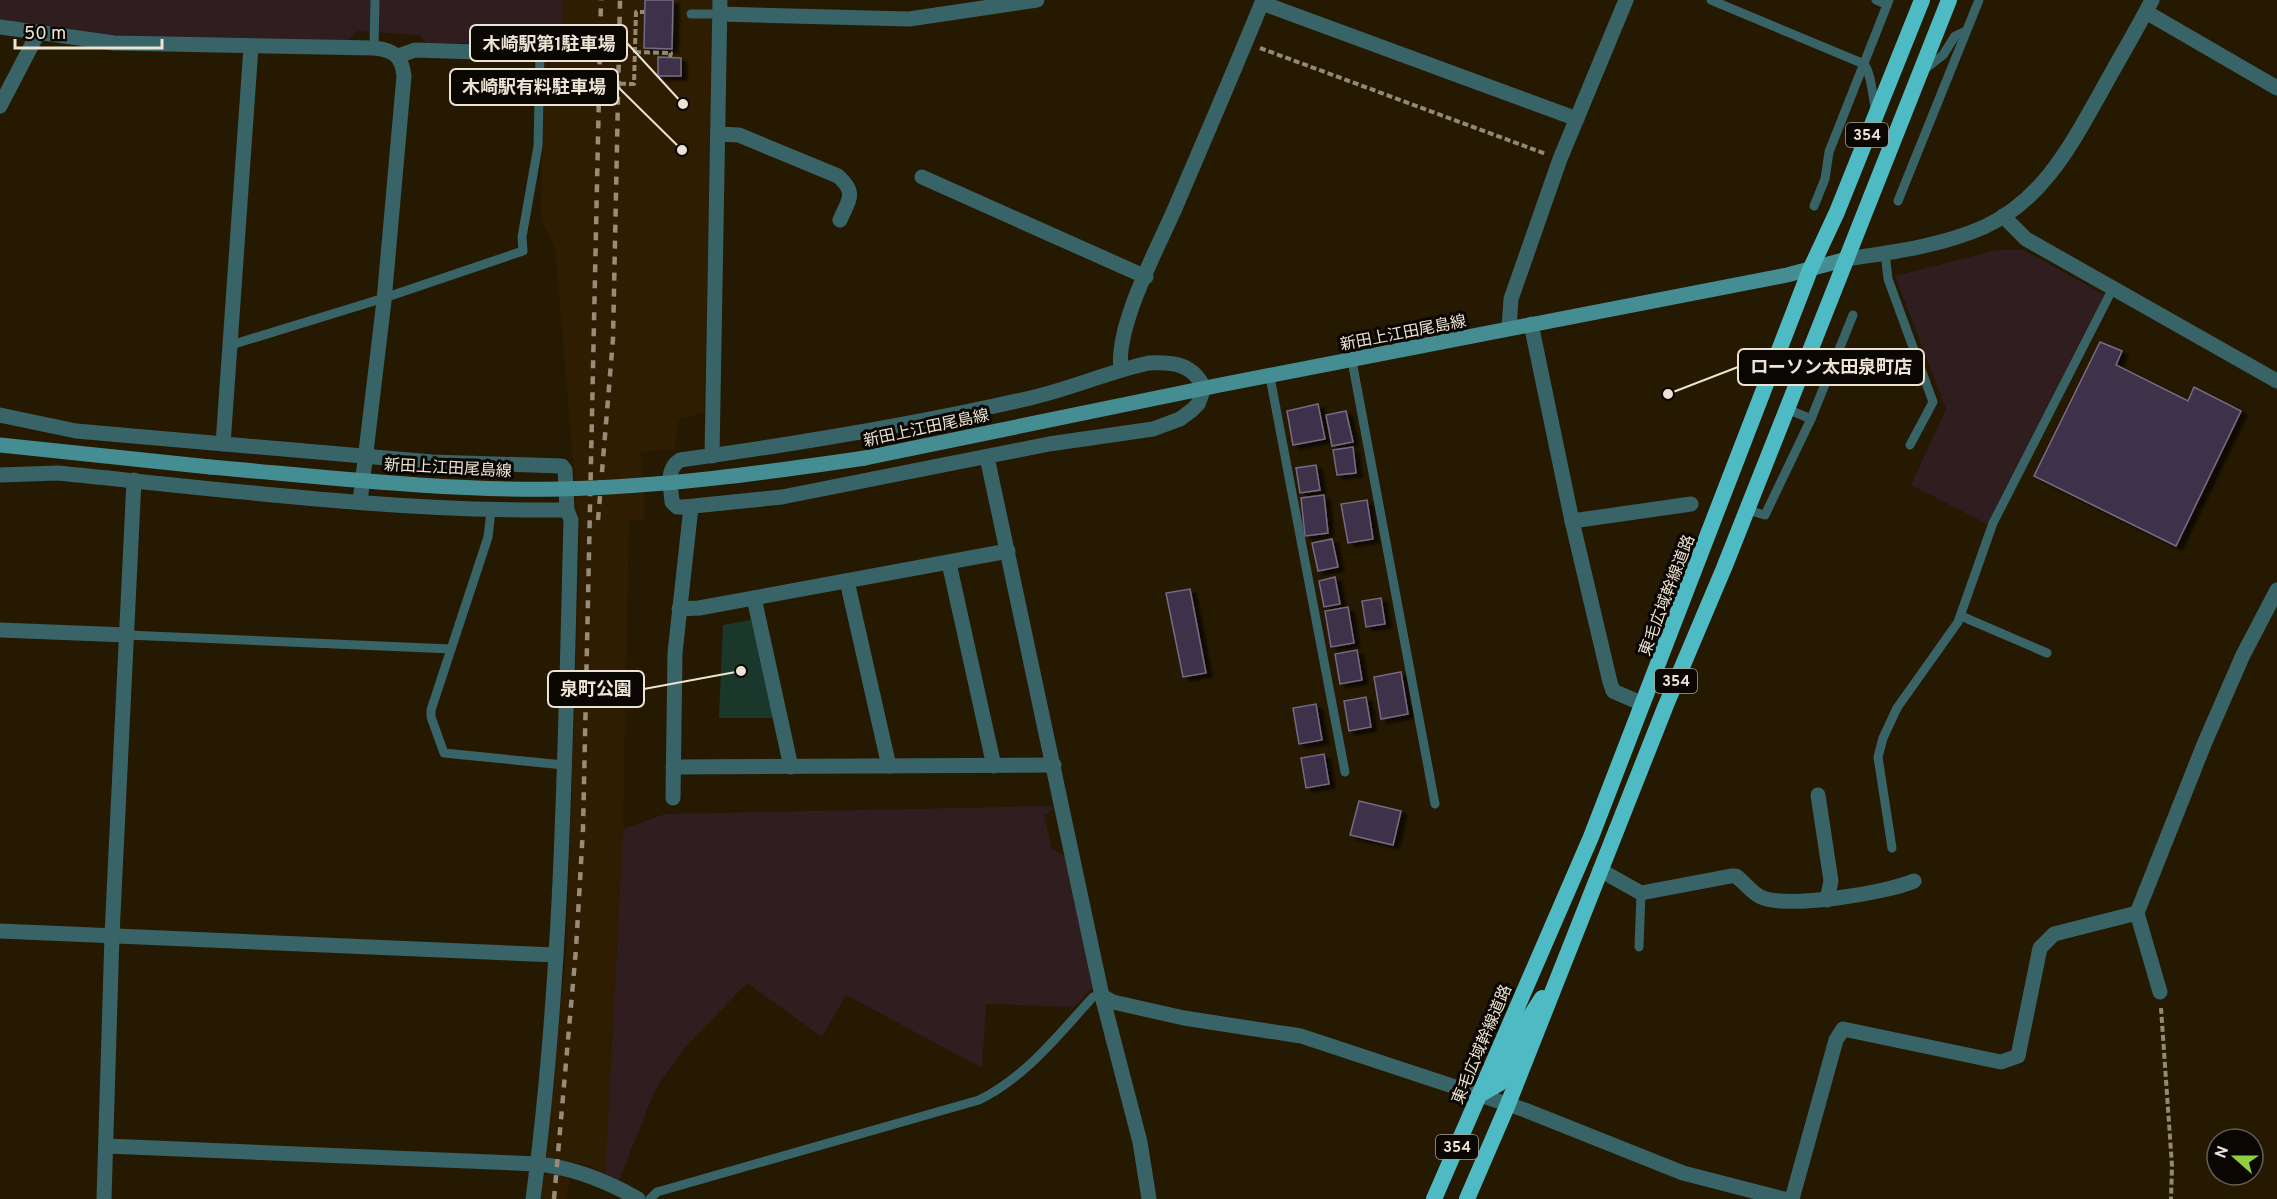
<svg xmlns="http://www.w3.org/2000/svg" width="2277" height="1199" font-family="Overpass,'Noto Sans JP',sans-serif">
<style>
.industrial{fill:#2f1d20}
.built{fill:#2e1d00}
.green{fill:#19382b}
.building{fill:#3d314a;stroke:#776a86;stroke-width:1.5;filter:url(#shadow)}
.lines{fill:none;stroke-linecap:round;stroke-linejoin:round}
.path{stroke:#928874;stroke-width:4;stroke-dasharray:6 3;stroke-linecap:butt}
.service{stroke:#386367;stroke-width:9}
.minor{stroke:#386367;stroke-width:15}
.tertiary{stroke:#386367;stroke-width:15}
.secondary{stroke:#448d92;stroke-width:15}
.trunk{stroke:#4ebac3;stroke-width:16}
.rail{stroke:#968c79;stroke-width:4.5;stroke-dasharray:8 8;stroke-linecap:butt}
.secondary-bridge{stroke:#448d92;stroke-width:15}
.labels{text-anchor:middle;stroke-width:6;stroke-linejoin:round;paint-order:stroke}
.shield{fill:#0a0601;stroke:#a8a195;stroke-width:1.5}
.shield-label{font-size:15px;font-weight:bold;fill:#ece3d4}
.street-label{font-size:16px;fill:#ece3d4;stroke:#0a0601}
.leader{fill:none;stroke:#ece3d4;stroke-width:2}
.callout-dot{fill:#ece3d4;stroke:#0a0601;stroke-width:2}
.callout{fill:#0a0601;stroke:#ece3d4;stroke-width:2}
.callout-label{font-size:18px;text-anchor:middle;font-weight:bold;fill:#ece3d4}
</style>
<defs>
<filter id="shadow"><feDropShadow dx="6" dy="4" stdDeviation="1.5" flood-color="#0009"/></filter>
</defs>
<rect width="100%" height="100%" fill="#261901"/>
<!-- industrial -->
<g class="industrial">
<path d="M0 0H563L562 43H427L419 35 357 31 346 42 115 37 0 21Z"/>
<path d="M1997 250H2024L2104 295 1987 524 1911 485 1946 409 1895 276Z"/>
<path d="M1051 806 1053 809 1044 815 1052 849 1066 857 1092 988 1074 1007 986 1004 982 1068 846 995 822 1037 747 983 681 1052 655 1090 619 1180 605 1174 623 829 665 814Z"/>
</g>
<!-- built -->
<g class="built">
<path d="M563 0H714L704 412 678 421 675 449 641 452 645 520H629L623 829 605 1174 591 1166 550 1159 546 1155 566 949 580 542 555 248 541 219 545 42 562 43Z"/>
<path d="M548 1173 567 1176 570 1180 567 1199H541L544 1176Z"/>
</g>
<!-- green -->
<path class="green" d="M751 620 773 718H719L723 625Z"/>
<!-- building -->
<g class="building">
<path d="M645 0H673L672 49 644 48Z"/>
<path d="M658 57 681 58V76H658Z"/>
<path d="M2100 342 2122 351 2116 365 2188 401 2194 387 2241 411 2176 546 2034 476Z"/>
<path d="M1318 404 1325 439 1293 445 1287 411Z"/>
<path d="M1346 411 1353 442 1332 446 1326 415Z"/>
<path d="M1353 447 1356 473 1337 475 1333 450Z"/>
<path d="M1316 465 1320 490 1300 493 1296 468Z"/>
<path d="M1324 495 1328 533 1305 536 1301 498Z"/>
<path d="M1367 500 1373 539 1348 543 1341 504Z"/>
<path d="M1332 539 1338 567 1318 571 1312 543Z"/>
<path d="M1335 577 1340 604 1324 607 1319 581Z"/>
<path d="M1190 589 1206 673 1183 677 1166 593Z"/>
<path d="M1381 598 1385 624 1366 627 1362 601Z"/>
<path d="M1348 607 1354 643 1331 647 1325 611Z"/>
<path d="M1357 650 1362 680 1340 684 1335 654Z"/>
<path d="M1401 672 1408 714 1381 719 1374 677Z"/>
<path d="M1366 697 1371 727 1349 731 1344 701Z"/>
<path d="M1316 704 1322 740 1299 744 1293 708Z"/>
<path d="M1324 754 1329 784 1306 788 1301 758Z"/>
<path d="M1359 801 1401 811 1393 845 1350 835Z"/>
</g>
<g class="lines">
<!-- path -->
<g class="path">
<path d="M1260 48 1546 154"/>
<path d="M635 52 671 53 670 57"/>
<path d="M555 55 582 57"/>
<path d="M588 70V83L634 84 636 12H644"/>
<path d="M2161 1008 2172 1166 2171 1199"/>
</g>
<!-- service -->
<g class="service">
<path d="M1711 0 1864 64C1872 74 1872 97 1876 111"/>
<path d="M1876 0 1887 5"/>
<path d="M691 14H719"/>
<path d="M374 48 375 0"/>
<path d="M1925 69 1943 55 1955 36 1966 31"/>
<path d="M1898 201 1979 0"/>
<path d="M1814 206 1825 179 1829 152 1889 0"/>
<path d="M1885 253 1888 279 1933 402 1910 445"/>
<path d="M231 345 384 298 523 251 522 237 538 146 540 54"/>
<path d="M1352 361 1435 804"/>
<path d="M1270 377 1345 772"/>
<path d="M1787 409 1811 419"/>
<path d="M1747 510 1765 515 1811 419 1853 315"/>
<path d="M491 511 488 537 431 710V717L444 753 564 765"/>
<path d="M1961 616 2047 653"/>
<path d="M127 635 451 649"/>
<path d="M1892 848 1878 757 1883 738 1897 708 1958 622 1993 523 2113 288"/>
<path d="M1639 947 1641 893"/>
<path d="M650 1199 657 1192 979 1100C1026 1077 1058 1035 1093 997L1102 996"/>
</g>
<!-- minor -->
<g class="minor">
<path d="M1262 3 1577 119"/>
<path d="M2146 12 2277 88"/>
<path d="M719 14 909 19 1037 0"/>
<path d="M0 27 114 43 374 48C394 50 402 56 404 76L384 301 360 502"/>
<path d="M398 56 415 50 540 54"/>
<path d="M0 106 38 33"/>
<path d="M718 134 739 135 838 176C857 193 849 199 840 220"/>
<path d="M922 177 1146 277"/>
<path d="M2003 216 2026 239 2277 381"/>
<path d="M1531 324 1572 521 1610 682 1613 691 1643 704"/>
<path d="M1509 328 1511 299 1560 159 1626 0"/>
<path d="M1149 363C1174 362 1193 364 1204 388L1198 404 1192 410 1180 419 1153 429 1049 444 782 497 684 507H677L672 502C671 486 665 470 680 460 796 444 912 425 1026 399 1068 390 1107 372 1149 363Z"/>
<path d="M1121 369C1115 326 1158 248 1176 206 1205 138 1235 69 1263 0"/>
<path d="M0 415 76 431 432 462 562 466 565 470 567 510 571 520C565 746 563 974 533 1199"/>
<path d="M223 444 251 47"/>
<path d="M712 456 720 0"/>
<path d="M987 457 1102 996 1140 1142 1149 1199"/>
<path d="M0 475 58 473C227 490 397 512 567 510"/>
<path d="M1572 521 1691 504"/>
<path d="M949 563 994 766"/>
<path d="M847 581 889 766"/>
<path d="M754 598 791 767"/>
<path d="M679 609 699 608 1008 551"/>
<path d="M0 630 127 635"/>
<path d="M673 767 1054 765"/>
<path d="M1818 795 1831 881 1827 900"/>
<path d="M673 798 675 653 691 507"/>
<path d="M1600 870 1641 893 1731 876H1736C1744 882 1752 893 1761 897 1788 909 1886 893 1914 881"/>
<path d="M0 931 556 955"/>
<path d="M2160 992 2137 913 2205 742 2243 655 2277 590"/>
<path d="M1102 996 1113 1002 1184 1018 1301 1036 1525 1110 1683 1173 1784 1199"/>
<path d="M107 1146 538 1164C574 1168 607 1181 638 1199"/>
<path d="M104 1199 112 935 134 480"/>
<path d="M1792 1199 1836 1040 1843 1029 2001 1062 2018 1056 2040 948 2054 934 2137 913"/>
</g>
<!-- tertiary -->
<path class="tertiary" d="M1847 259C1893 252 1941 246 1984 227 2043 200 2071 145 2101 92 2118 61 2136 31 2152 0"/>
<!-- secondary -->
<g class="secondary">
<path d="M0 445 210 467"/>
<path d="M865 458 1220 385 1787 275 1847 259"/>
</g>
<!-- trunk -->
<g class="trunk">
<path d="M1479 1095 1500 1083 1524 1026 1542 998"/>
<path d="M1434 1199 1591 837 1810 270 1837 212 1922 0"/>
<path d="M1467 1199 1508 1104 1666 705 1724 568 1949 0"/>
</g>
<!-- rail -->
<g class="rail">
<path d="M598 520 613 339 620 0"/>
<path d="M554 1199 576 949 583 829 601 0"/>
</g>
<!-- secondary-bridge -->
<path class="secondary-bridge" d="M210 467C326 477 442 491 559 489 662 487 763 473 865 458"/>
</g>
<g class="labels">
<!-- shield labels -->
<g class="shield">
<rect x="1846" y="123" width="42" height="24" rx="4.5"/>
<rect x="1655" y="669" width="42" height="24" rx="4.5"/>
<rect x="1436" y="1135" width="42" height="24" rx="4.5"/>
</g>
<g class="shield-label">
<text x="1867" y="140">354</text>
<text x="1676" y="686">354</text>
<text x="1457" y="1152">354</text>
</g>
<!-- street labels -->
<g class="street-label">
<text transform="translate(1403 332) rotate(-11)" y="6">新田上江田尾島線</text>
<text transform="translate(926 427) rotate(-12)" y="6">新田上江田尾島線</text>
<text transform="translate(448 467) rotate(3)" y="6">新田上江田尾島線</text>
<text transform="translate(1666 595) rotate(-69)" y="6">東毛広域幹線道路</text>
<text transform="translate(1481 1044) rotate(-67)" y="6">東毛広域幹線道路</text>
</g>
</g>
<!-- callouts -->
<path class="leader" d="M683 104L627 43M682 150L618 87M1668 394L1738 367M741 671L644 689"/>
<g class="callout-dot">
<circle cx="683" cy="104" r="6"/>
<circle cx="682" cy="150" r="6"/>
<circle cx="1668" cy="394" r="6"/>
<circle cx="741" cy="671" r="6"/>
</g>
<g class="callout">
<rect x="470" y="25" width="157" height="36" rx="6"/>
<rect x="450" y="69" width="168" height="36" rx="6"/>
<rect x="1738" y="349" width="186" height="36" rx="6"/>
<rect x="548" y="671" width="96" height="36" rx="6"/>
</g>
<g class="callout-label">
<text x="549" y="50">木崎駅第1駐車場</text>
<text x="534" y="93">木崎駅有料駐車場</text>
<text x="1831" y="373">ローソン太田泉町店</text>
<text x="596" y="695">泉町公園</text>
</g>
<!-- north arrow -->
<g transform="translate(2235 1157) rotate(291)"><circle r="28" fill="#0a0601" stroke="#645e55" stroke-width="1.5"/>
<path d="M0-4.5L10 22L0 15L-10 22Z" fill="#8fcd41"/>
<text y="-9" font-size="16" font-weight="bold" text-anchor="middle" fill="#ece3d4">N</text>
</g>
<!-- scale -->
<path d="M15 39v9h147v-9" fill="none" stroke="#ece3d4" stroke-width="3"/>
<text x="24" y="39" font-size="18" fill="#ece3d4" stroke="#0a0601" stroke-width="4.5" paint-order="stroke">50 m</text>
</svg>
